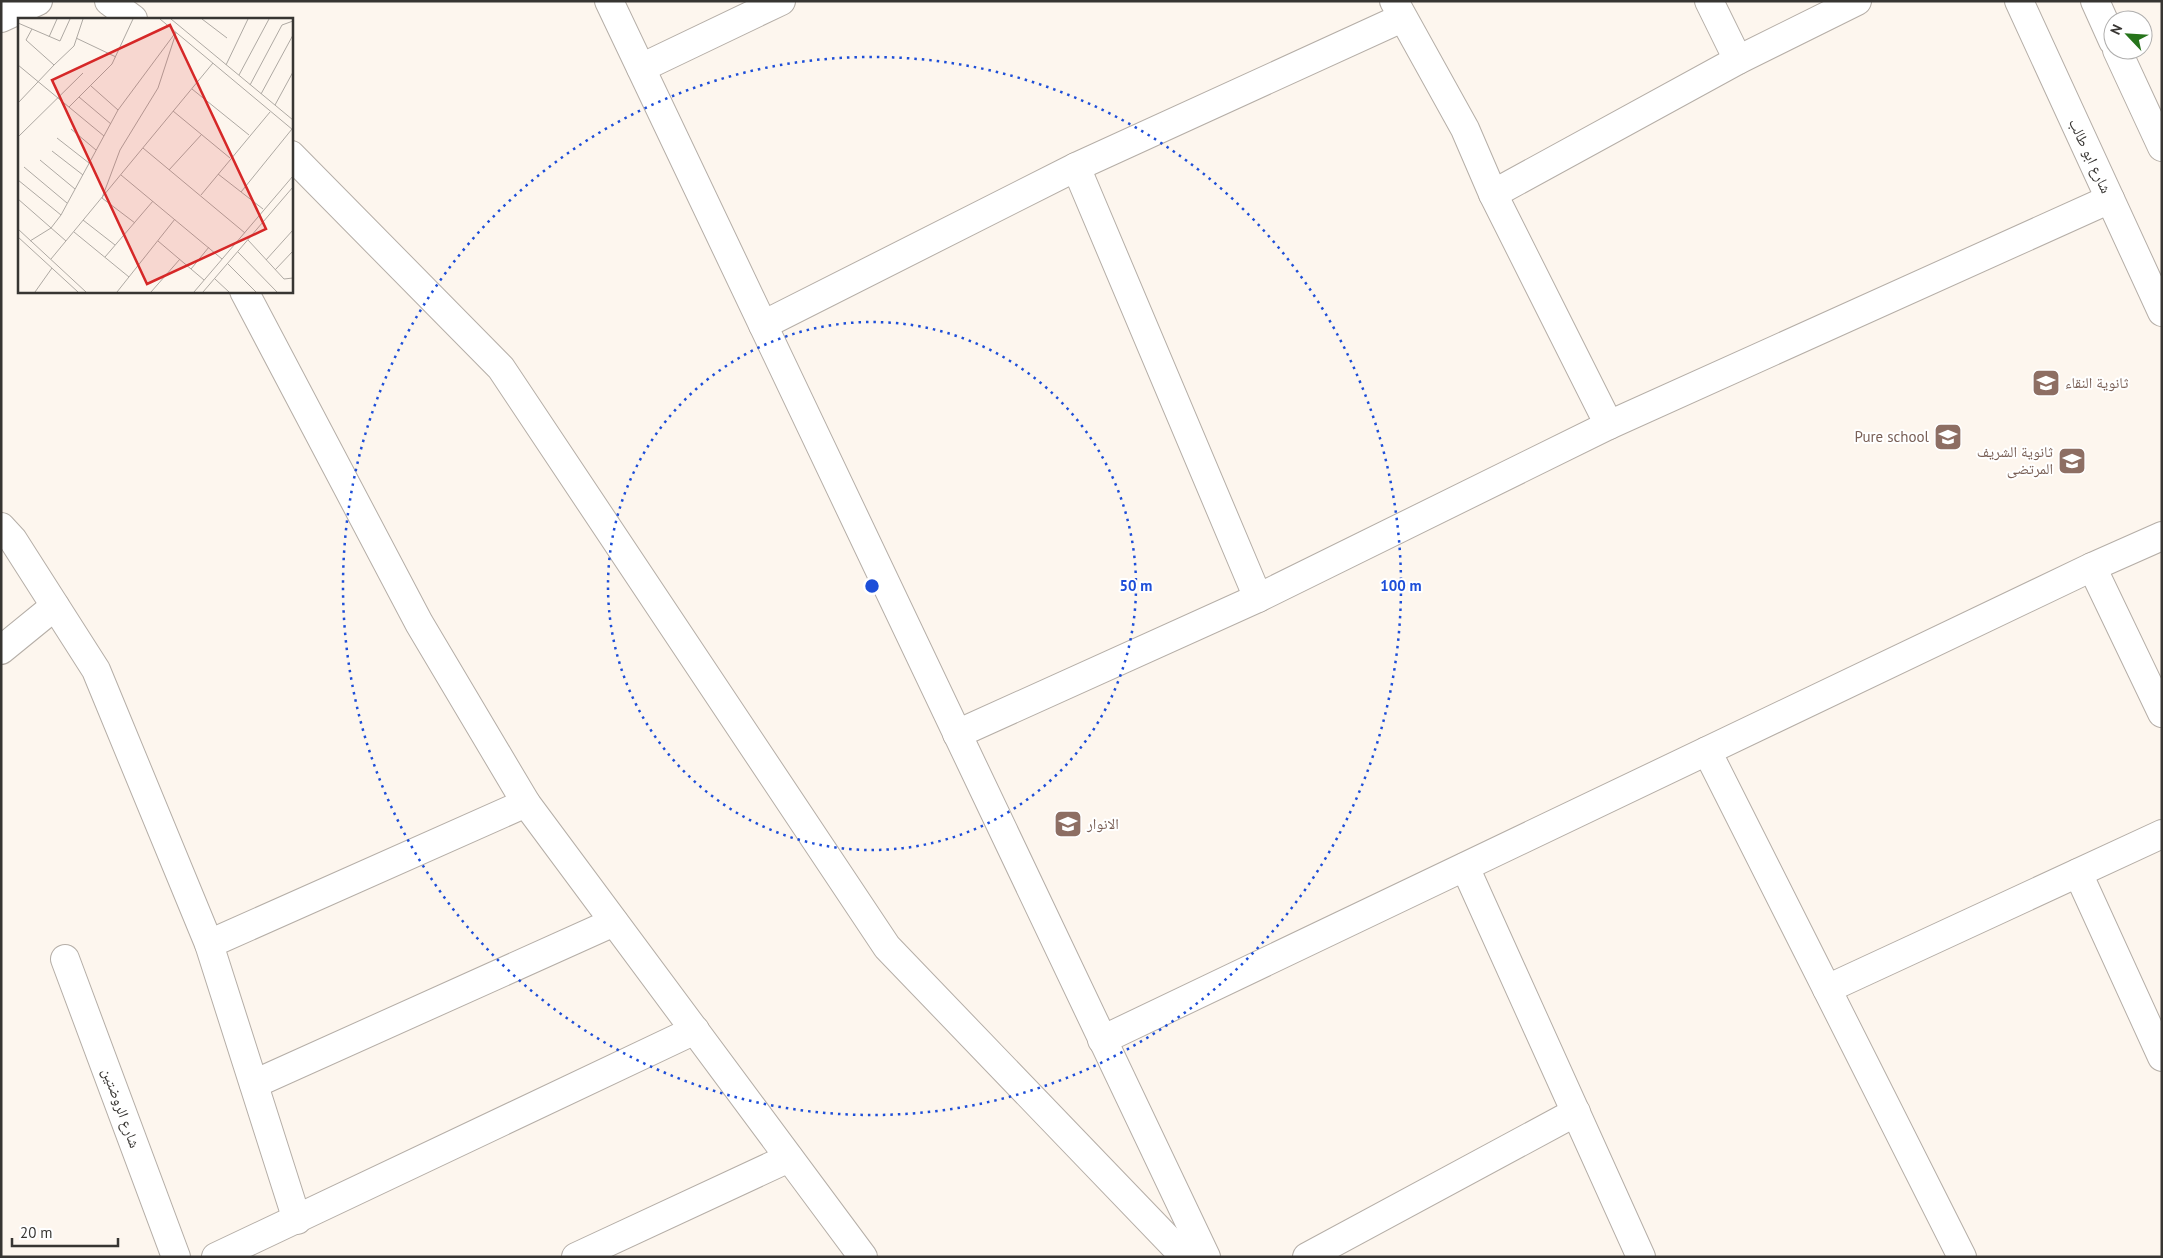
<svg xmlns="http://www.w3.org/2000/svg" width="2163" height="1258" font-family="'PT Sans','Noto Naskh Arabic',sans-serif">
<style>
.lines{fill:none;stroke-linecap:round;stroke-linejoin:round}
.street-casing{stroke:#b5aea7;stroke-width:30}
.secondary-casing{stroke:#b5aea7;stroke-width:30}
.street{stroke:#fff;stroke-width:28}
.secondary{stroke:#fff;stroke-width:28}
.ring{fill:none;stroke:#1d4ed8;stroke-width:2.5;stroke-dasharray:2.5 5}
.labels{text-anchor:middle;stroke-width:4;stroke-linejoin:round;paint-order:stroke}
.street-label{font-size:15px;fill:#373532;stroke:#fff}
.education-label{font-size:15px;fill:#785e54;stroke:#fff;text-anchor:start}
.inset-road{fill:none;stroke:#aea9a3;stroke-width:1}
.view{fill:#d62828;fill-opacity:0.15;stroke:#d62828;stroke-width:2.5}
.inset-edge{fill:none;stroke:#373532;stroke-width:2.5}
.centre{fill:#1d4ed8;stroke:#fff;stroke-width:2.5}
.ring-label{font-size:15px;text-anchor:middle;font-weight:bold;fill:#1d4ed8;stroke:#fff;stroke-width:4;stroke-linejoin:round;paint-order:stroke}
</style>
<rect width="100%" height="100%" fill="#fdf6ee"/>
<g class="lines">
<defs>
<g id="street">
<path d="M109 1 133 19"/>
<path d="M609 1 1206 1257"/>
<path d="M1394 1 1465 129 1493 194 1609 425"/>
<path d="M1709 1 1738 60"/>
<path d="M641 68 781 1"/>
<path d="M291 155 501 368 887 947 1185 1257"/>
<path d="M1076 167 1258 598"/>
<path d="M1493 194 1738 60 1857 1"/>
<path d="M244 291 419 623 526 803 863 1257"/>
<path d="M763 325 1076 167 1402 18"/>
<path d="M1 527 13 540 96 670 209 944 297 1220"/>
<path d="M2092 567 2162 713"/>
<path d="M1 650 55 606"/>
<path d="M957 734 1258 598 1609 425 2110 199"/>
<path d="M1707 751 1962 1257"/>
<path d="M1465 867 1641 1257"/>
<path d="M2078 873 2162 1057"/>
<path d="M209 944 526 803"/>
<path d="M65 959 176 1257"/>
<path d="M1827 989 2162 834"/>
<path d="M1102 1040 2092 567 2162 536"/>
<path d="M254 1084 614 922"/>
<path d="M216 1257 695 1030"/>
<path d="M576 1257 789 1158"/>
<path d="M1307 1257 1576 1112"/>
</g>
<g id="secondary">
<path d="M2019 1 2162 312"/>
<path d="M2095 1 2113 41"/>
<path d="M1 18 38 1"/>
<path d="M2117 50 2162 147"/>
</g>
</defs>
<!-- street casing -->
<use href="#street" class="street-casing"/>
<!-- secondary casing -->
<use href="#secondary" class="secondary-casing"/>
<!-- street -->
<use href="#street" class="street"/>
<!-- secondary -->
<use href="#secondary" class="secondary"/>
</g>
<!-- distance rings -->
<g class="ring">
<circle cx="872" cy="586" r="264"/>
<circle cx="872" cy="586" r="529"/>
</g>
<!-- icons -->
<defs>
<symbol id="school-square" viewBox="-11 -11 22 22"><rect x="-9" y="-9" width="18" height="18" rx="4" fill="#8d6e63" stroke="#fff"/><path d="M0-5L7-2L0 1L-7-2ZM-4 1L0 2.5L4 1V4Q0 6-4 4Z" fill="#fff"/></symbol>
</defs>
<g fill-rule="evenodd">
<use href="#school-square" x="2030" y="367" width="32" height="32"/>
<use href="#school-square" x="1932" y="421" width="32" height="32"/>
<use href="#school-square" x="2056" y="445" width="32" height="32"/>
<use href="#school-square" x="1052" y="808" width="32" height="32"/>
</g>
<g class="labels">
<!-- street labels -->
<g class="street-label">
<text transform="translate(2090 156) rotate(65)" y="5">شارع ابو طالب</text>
<text transform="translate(121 1108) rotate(70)" y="5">شارع الروضتين</text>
</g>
<!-- education labels -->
<g class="education-label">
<text x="2065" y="388">ثانوية النقاء</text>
<text x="1929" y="442" text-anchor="end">Pure school</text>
<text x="2053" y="457" text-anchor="end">ثانوية الشريف<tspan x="2053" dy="17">المرتضى</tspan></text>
<text x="1087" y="829">الانوار</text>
</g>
</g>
<!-- overview -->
<g transform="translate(18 18)">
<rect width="275" height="275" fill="#fdf6ee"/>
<path class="inset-road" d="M142 1 275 112M153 1 275 102M184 1 209 20M0 5 42 23 52 1M31 19 39 1M58 20 98 39M0 47 86 118M36 47 56 28 65 1M208 47 230 1M221 57 251 1M232 67 264 7 275 3M73 68 100 92M174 71 231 117M243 76 275 17M61 79 93 106M0 85 36 47 8 22 14 11M257 87 275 54M51 89 94 46 115 1M155 93 212 140M53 111 78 132M0 119 65 55M39 120 71 145M125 130 227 215M34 133 65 157M22 142 57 171M6 149 49 185M151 152 184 116M200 156 245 191M103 157 204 241M0 162 43 197M223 174 274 111M183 177 252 94M0 181 48 223M65 202 97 227M117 205 84 180 102 132 140 70 158 15M0 211 68 274M56 214 111 259M0 219 60 274M230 222 266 261 275 260M12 223 33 210 43 197 100 92 158 14M140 223 186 262M220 234 259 274M87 239 135 183M33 241 195 45M248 242 275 212M210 246 238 274M173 251 191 229M257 252 275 233M197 261 211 274M17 274 34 250M99 274 157 201M133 274 162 241M176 274 275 158M185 274 275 169"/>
<path class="view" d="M152 7 248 211 129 266 34 62Z"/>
<rect width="275" height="275" class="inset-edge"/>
</g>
<circle cx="872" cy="586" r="8" class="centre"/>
<g class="ring-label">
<text x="1136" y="591">50 m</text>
<text x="1401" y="591">100 m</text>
</g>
<!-- border -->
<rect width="2163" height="1258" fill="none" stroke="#373532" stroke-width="5"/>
<!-- north arrow -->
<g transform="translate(2128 35) rotate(295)"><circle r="24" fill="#ffffff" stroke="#afaead"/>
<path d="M0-4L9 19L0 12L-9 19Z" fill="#26741b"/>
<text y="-8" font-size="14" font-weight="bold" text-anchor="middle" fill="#373532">N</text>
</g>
<!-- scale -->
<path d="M12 1238v8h106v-8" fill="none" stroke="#373532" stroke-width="2.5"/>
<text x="20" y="1238" font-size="15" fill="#373532" stroke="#ffffff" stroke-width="4" paint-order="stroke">20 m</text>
</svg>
